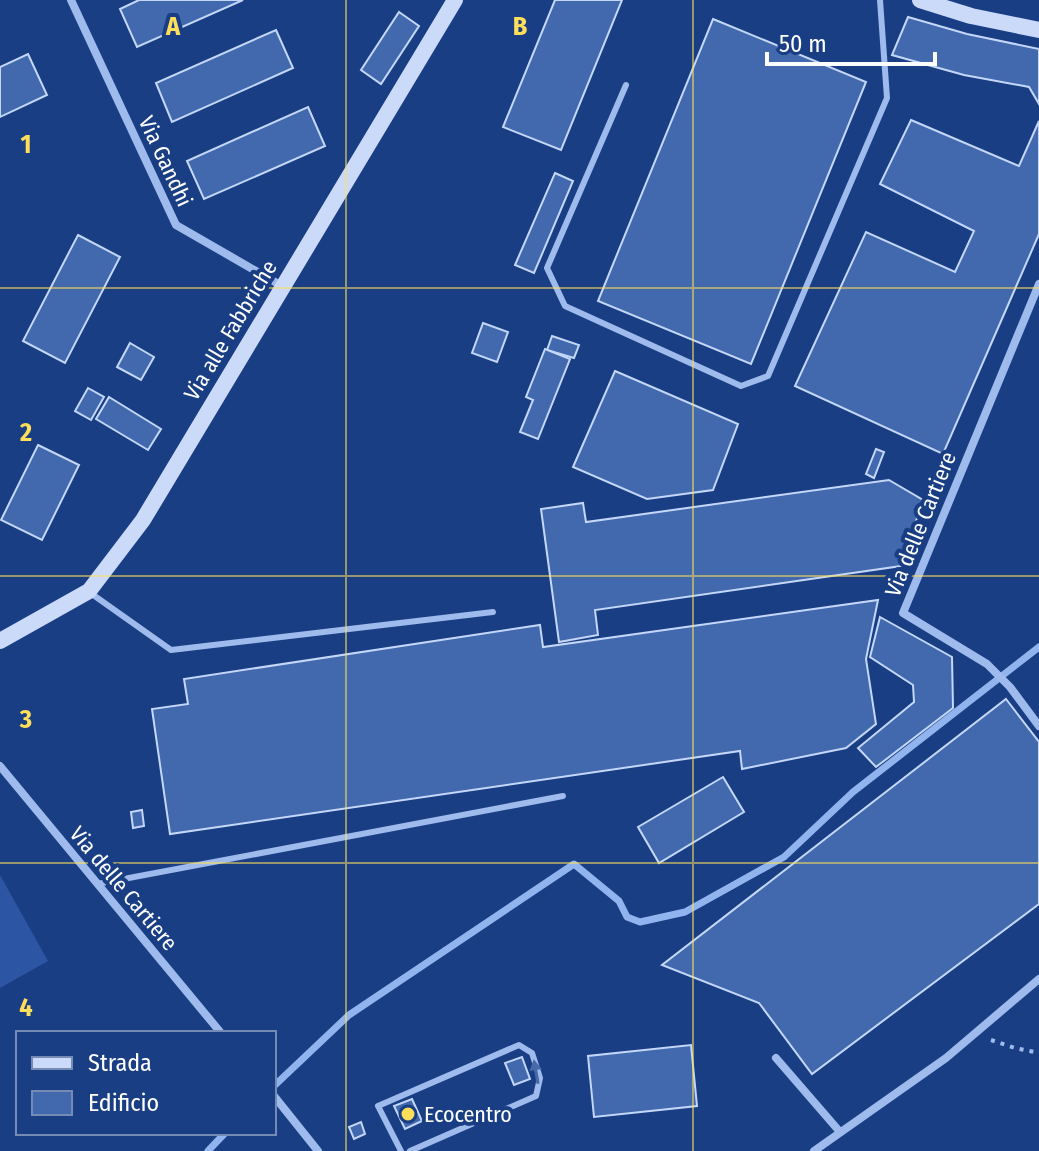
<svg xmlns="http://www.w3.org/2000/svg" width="1039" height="1151" font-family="'Fira Sans Condensed',sans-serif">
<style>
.green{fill:#2c56a3}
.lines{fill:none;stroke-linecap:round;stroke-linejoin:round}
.stream{stroke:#92b4ee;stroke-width:7}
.building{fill:#4268ae;stroke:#c4d7f9;stroke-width:2}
.path{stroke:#9fbaec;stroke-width:4;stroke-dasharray:4 6;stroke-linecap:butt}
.lane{stroke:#9fbaec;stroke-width:6}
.street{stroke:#9fbaec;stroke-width:8}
.secondary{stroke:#cbdaf9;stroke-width:16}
.oneway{fill:#4869a8}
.grid{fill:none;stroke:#ffdf5a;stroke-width:2;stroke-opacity:0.55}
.poi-dot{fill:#ffdf5a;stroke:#193e84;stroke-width:3}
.labels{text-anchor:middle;stroke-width:8;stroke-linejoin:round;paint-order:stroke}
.street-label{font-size:22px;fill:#fff;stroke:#193e84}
.poi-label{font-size:22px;fill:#fff;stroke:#193e84;text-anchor:start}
.grid-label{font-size:26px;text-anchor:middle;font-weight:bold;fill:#ffdf5a;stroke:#193e84;stroke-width:8;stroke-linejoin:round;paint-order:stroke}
</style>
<rect width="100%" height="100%" fill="#193e84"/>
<!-- green -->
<path class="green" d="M0 875 48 961 0 988Z"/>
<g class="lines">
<!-- stream -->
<g class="stream">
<path d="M274 1086 349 1015 574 864 619 901 627 917 640 922 685 912 784 857 853 792 1039 647"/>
<path d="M208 1151 225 1133"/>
</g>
</g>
<!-- building -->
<g class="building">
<path d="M139 0H243L137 47 120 9Z"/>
<path d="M555 0H622L561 150 503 127Z"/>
<path d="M399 12 419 26 381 84 361 70Z"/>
<path d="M908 17 967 34 1039 49V104L1029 87 964 75 892 55Z"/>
<path d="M713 19 866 82 751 364 598 301Z"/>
<path d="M276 30 293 68 172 122 156 83Z"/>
<path d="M28 54 47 95 0 117V67Z"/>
<path d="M308 107 325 146 204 199 187 161Z"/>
<path d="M911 120 1019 166 1039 121V234L943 454 795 386 866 232 955 272 974 231 880 184Z"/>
<path d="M555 173 573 181 534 273 515 265Z"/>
<path d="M78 235 120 257 65 363 23 341Z"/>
<path d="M483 323 508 332 497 362 472 353Z"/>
<path d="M552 336 579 345 574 358 547 350Z"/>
<path d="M130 343 154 357 141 380 117 367Z"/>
<path d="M545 349 570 359 538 439 520 432 533 400 526 397Z"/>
<path d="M615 371 738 424 713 490 647 499 573 467Z"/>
<path d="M88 388 104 397 91 420 75 411Z"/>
<path d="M109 397 161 429 148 450 96 419Z"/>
<path d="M38 445 79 465 42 540 1 520Z"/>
<path d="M876 449 884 452 874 478 866 474Z"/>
<path d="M889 480 923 500 901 566 595 610 598 635 559 642 541 509 583 503 586 522Z"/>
<path d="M878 600 866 659 876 724 846 748 742 769 740 751 170 834 152 709 188 704 184 679 540 625 543 647Z"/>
<path d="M880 617 952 657 953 708 876 767 858 748 914 702 913 685 870 657Z"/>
<path d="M1006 699 1039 742V904L812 1074 759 1003 662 965Z"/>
<path d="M723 777 744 812 659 863 638 827Z"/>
<path d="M142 810 144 826 133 828 131 812Z"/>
<path d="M691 1045 697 1106 594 1117 588 1056Z"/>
<path d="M522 1057 530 1079 514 1085 505 1063Z"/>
<path d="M412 1099 422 1121 405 1129 394 1106Z"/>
<path d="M361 1122 365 1134 354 1139 349 1127Z"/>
</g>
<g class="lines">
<!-- path -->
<path class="path" d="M991 1040 1015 1048 1039 1053"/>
<!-- lane -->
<g class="lane">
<path d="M626 85 547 268 565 306 741 386 768 376 887 98 880 0"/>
<path d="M89 592 171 650 493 612"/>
<path d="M97 884 563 796"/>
<path d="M401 1151 378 1106 519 1045 532 1053 540 1078 536 1096 410 1151"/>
</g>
<!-- street -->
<g class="street">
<path d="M71 0 176 225 282 286"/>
<path d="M1039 284 903 613 987 664 1010 687 1039 726"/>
<path d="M0 766 221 1033"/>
<path d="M776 1058 840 1132"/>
<path d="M274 1096 318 1151"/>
<path d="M814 1151 946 1058 1039 979"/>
</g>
<!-- secondary -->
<g class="secondary">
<path d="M920 0 971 16 1039 30"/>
<path d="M0 641 89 591 143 520 455 0"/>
</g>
</g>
<!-- one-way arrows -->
<defs><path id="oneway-solid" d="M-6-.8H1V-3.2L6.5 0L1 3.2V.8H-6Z" transform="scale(2)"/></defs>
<use class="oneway" href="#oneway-solid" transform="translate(536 1072) rotate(-100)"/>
<!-- grid -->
<path class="grid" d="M346 0V1151M693 0V1151M0 288H1039M0 576H1039M0 863H1039"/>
<!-- markers -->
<circle class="poi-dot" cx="408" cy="1114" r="8"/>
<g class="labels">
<!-- street labels -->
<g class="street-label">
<text transform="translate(166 161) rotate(65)" y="8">Via Gandhi</text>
<text transform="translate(230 330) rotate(-59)" y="8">Via alle Fabbriche</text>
<text transform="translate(920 524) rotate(-68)" y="8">Via delle Cartiere</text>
<text transform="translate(124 888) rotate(50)" y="8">Via delle Cartiere</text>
</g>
<!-- poi labels -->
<g class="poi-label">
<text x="424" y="1122">Ecocentro</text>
</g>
</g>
<g class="grid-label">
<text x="173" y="35">A</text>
<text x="520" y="35">B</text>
<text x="26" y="153">1</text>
<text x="26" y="441">2</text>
<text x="26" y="728">3</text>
<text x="26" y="1016">4</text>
</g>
<!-- legend -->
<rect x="16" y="1031" width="260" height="104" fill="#193e84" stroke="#758bb5" stroke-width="2"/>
<rect x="32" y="1057" width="40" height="12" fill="#cbdaf9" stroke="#758bb5" stroke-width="2"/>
<text x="88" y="1071" font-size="24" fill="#ffffff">Strada</text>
<rect x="32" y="1091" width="40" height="24" fill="#4268ae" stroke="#758bb5" stroke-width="2"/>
<text x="88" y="1111" font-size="24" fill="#ffffff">Edificio</text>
<!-- scale -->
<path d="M767 52v12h168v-12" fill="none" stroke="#ffffff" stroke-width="4"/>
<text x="779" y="52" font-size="24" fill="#ffffff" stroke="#193e84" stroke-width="6" paint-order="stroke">50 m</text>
</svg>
